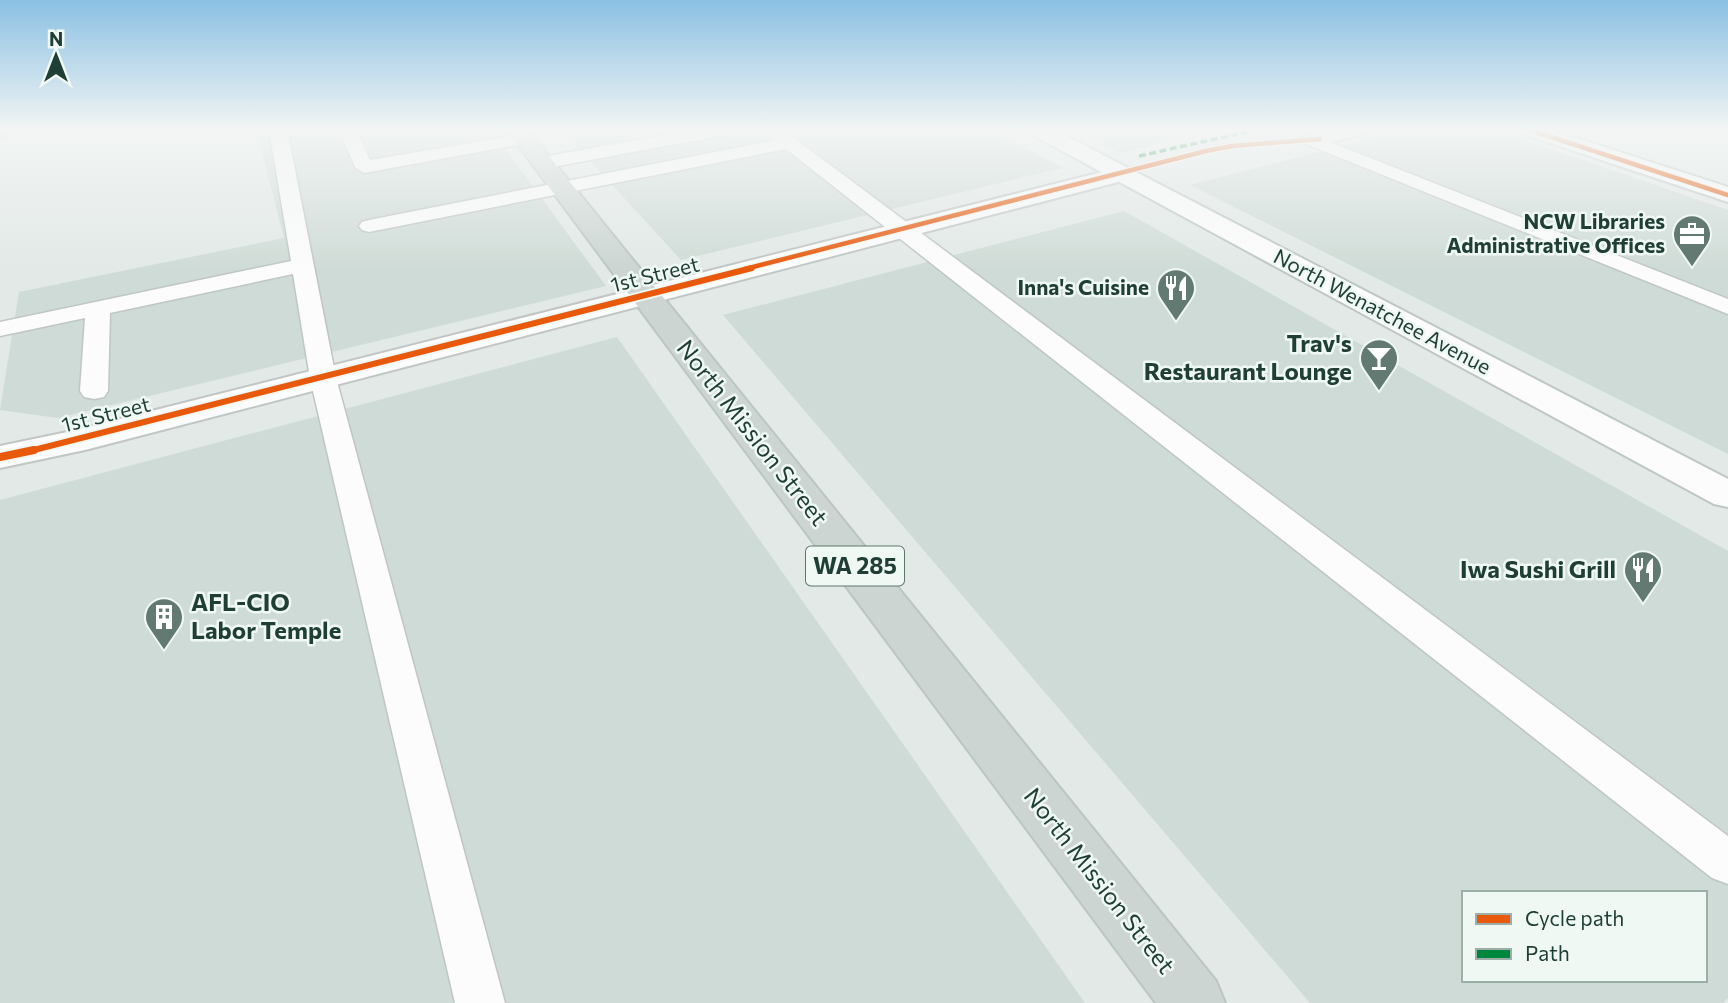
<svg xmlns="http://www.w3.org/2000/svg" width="1728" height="1003" font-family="Commissioner,sans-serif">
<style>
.built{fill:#cfdbd6;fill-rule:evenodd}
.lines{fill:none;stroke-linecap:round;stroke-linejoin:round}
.service-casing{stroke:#bfc6c3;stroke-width:3}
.tertiary-casing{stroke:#bfc6c3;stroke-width:4}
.secondary-casing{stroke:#bec7c3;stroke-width:4}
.primary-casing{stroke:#bbc5c2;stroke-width:4}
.service{fill:#fbfcfb;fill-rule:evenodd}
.tertiary{fill:#fbfcfb;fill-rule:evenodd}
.secondary{fill:#fbfcfb;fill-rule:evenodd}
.primary{fill:#ccd5d2;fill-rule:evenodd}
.quiet{stroke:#00873e;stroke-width:3.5;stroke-dasharray:7 3.5;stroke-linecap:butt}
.cycleway-far2-casing{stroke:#f0f8f4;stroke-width:7}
.cycleway-far1-casing{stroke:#f0f8f4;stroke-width:10}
.cycleway-casing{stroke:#f0f8f4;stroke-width:12}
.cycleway-far2{stroke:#e8590c;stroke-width:4.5}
.cycleway-far1{stroke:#e8590c;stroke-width:6}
.cycleway{stroke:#e8590c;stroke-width:8}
.labels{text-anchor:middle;stroke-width:5;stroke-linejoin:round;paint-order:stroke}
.far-poi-label{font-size:21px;font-weight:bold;fill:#1f3e35;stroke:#f0f8f4;text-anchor:end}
.far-street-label{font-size:21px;fill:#1f3e35;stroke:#f0f8f4}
.shield{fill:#f0f8f4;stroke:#5e766e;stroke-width:2}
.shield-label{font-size:23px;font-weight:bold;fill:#1f3e35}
.poi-label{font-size:24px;font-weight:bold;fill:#1f3e35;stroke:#f0f8f4;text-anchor:end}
.street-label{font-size:24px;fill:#1f3e35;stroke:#f0f8f4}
</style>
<rect width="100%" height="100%" fill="#e2e9e6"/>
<!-- built -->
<g class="built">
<path d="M256 129H491L606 286 58 418 0 410 19 292 284 238Z"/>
<path d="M561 129H989L1062 168 681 260Z"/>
<path d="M1073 129H1223L1120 153Z"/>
<path d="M1409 129H1492L1728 210V454L1190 185Z"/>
<path d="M1124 211 1728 551V998L1723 1003H1310L723 315ZM1464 893H1705V980H1464Z"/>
<path d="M617 337 1085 1003H0V500Z"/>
</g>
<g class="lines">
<defs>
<g id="service">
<path d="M269 129H287L336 378 505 1003H455L310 378 293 274 110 313 108 391 104 397 94 399 84 397 80 391 85 318 0 336V322L291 261Z"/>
<path d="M339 129H356L370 160 523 134 532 139 523 144 364 173 355 167Z"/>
<path d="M699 129H738L730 134 542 169 533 163 542 157Z"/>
<path d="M763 129H782L1728 836V884L1712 878 786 149 369 232 362 230 359 226 362 222 369 220 775 140Z"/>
<path d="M1312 135 1728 299V314L1306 144 1303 140 1306 136Z"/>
</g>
<g id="tertiary">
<path d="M1332 129H1369L1366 133 1320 145 1312 144 1309 139 1312 134Z"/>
<path d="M1517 129H1549L1728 187V202L1520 133Z"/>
<path d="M1122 167 1130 169 1134 174 1130 179 85 450 0 468V446L72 431Z"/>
</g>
<path id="secondary" d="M1026 129H1053L1728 479V507L1714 504 1029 133Z"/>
<g id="primary">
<path d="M0 129H11L7 135 0 137Z"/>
<path d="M506 129H527L1216 981 1225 1003H1156Z"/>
</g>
</defs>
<!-- service casing -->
<use href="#service" class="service-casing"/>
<!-- tertiary casing -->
<use href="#tertiary" class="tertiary-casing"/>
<!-- secondary casing -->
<use href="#secondary" class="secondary-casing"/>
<!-- primary casing -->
<use href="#primary" class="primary-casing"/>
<!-- service -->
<use href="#service" class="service"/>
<!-- tertiary -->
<use href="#tertiary" class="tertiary"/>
<!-- secondary -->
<use href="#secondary" class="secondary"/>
<!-- primary -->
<use href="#primary" class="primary"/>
<!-- quiet -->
<path class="quiet" d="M1139 156 1255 130 1285 129"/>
<defs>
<g id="cycleway-far2">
<path d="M1527 129 1728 195"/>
<path d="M745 269 1206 151 1232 146 1320 139"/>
</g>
<path id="cycleway-far1" d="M26 452 752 268"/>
<path id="cycleway" d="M0 457 34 450"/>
</defs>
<!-- cycleway-far2 casing -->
<use href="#cycleway-far2" class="cycleway-far2-casing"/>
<!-- cycleway-far1 casing -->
<use href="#cycleway-far1" class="cycleway-far1-casing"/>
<!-- cycleway casing -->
<use href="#cycleway" class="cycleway-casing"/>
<!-- cycleway-far2 -->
<use href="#cycleway-far2" class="cycleway-far2"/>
<!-- cycleway-far1 -->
<use href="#cycleway-far1" class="cycleway-far1"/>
<!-- cycleway -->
<use href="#cycleway" class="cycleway"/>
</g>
<!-- sky -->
<linearGradient id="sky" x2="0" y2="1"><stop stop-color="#8bc0e3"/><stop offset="0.48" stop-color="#f2f5f4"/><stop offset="1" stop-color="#f2f5f4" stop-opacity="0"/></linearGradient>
<rect width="1728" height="270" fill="url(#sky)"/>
<!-- icons -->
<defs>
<symbol id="office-pin" viewBox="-11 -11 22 30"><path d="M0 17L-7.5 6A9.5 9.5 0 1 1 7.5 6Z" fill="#637a73" stroke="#f0f8f4"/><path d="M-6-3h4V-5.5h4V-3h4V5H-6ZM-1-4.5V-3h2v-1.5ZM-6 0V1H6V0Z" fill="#fff"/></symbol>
<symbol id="restaurant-pin" viewBox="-11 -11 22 30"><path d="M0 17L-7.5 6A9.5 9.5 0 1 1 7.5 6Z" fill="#637a73" stroke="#f0f8f4"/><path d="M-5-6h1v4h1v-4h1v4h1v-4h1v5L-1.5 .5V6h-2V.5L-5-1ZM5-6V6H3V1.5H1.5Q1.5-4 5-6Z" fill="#fff"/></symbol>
<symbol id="bar-pin" viewBox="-11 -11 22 30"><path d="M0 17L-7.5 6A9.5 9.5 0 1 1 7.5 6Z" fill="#637a73" stroke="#f0f8f4"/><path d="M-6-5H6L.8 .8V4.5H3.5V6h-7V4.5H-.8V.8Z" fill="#fff"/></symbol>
<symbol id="building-pin" viewBox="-11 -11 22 30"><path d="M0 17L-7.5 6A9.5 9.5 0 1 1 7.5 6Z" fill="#637a73" stroke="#f0f8f4"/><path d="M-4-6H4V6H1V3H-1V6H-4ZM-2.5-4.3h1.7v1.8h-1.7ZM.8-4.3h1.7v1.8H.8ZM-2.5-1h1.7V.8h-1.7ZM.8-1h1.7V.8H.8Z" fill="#fff"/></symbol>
</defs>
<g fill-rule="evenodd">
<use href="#office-pin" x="1670" y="212" width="44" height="60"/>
<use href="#restaurant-pin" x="1154" y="266" width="44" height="60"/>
<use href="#bar-pin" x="1357" y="336" width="44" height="60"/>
<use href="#restaurant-pin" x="1621" y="548" width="44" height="60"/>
<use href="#building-pin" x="142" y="595" width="44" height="60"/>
</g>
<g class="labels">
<!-- far-poi labels -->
<g class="far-poi-label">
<text x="1665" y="229">NCW Libraries<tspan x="1665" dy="24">Administrative Offices</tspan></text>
<text x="1149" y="295">Inna's Cuisine</text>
</g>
<!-- far-street labels -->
<g class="far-street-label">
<text transform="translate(655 275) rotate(-14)" y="7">1st Street</text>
<text transform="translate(1382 312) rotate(28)" y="7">North Wenatchee Avenue</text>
<text transform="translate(106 415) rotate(-14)" y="7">1st Street</text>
</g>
<!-- shield labels -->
<rect class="shield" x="806" y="546.5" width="98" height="39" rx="5"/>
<g class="shield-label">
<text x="855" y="574">WA 285</text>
</g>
<!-- poi labels -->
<g class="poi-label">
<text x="1352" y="352">Trav's<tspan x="1352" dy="28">Restaurant Lounge</tspan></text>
<text x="1616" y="578">Iwa Sushi Grill</text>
<text x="191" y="611" text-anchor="start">AFL-CIO<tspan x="191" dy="28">Labor Temple</tspan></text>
</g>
<!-- street labels -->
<g class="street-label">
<text transform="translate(752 433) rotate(52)" y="8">North Mission Street</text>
<text transform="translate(1099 881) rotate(52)" y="8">North Mission Street</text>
</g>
</g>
<!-- legend -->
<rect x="1462" y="891" width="245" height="91" fill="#f0f8f4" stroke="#9caea8" stroke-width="2"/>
<rect x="1476" y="914" width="35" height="10" fill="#e8590c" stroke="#9caea8" stroke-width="2"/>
<text x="1525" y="926" font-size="21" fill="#1f3e35">Cycle path</text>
<rect x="1476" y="949" width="35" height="10" fill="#00873e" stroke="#9caea8" stroke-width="2"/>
<text x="1525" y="961" font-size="21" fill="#1f3e35">Path</text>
<!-- north arrow -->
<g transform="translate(56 56)" stroke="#f0f8f4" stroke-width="5" paint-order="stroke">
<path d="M0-5L12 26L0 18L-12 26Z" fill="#1f3e35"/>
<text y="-10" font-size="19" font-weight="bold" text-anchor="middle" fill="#1f3e35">N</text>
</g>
</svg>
